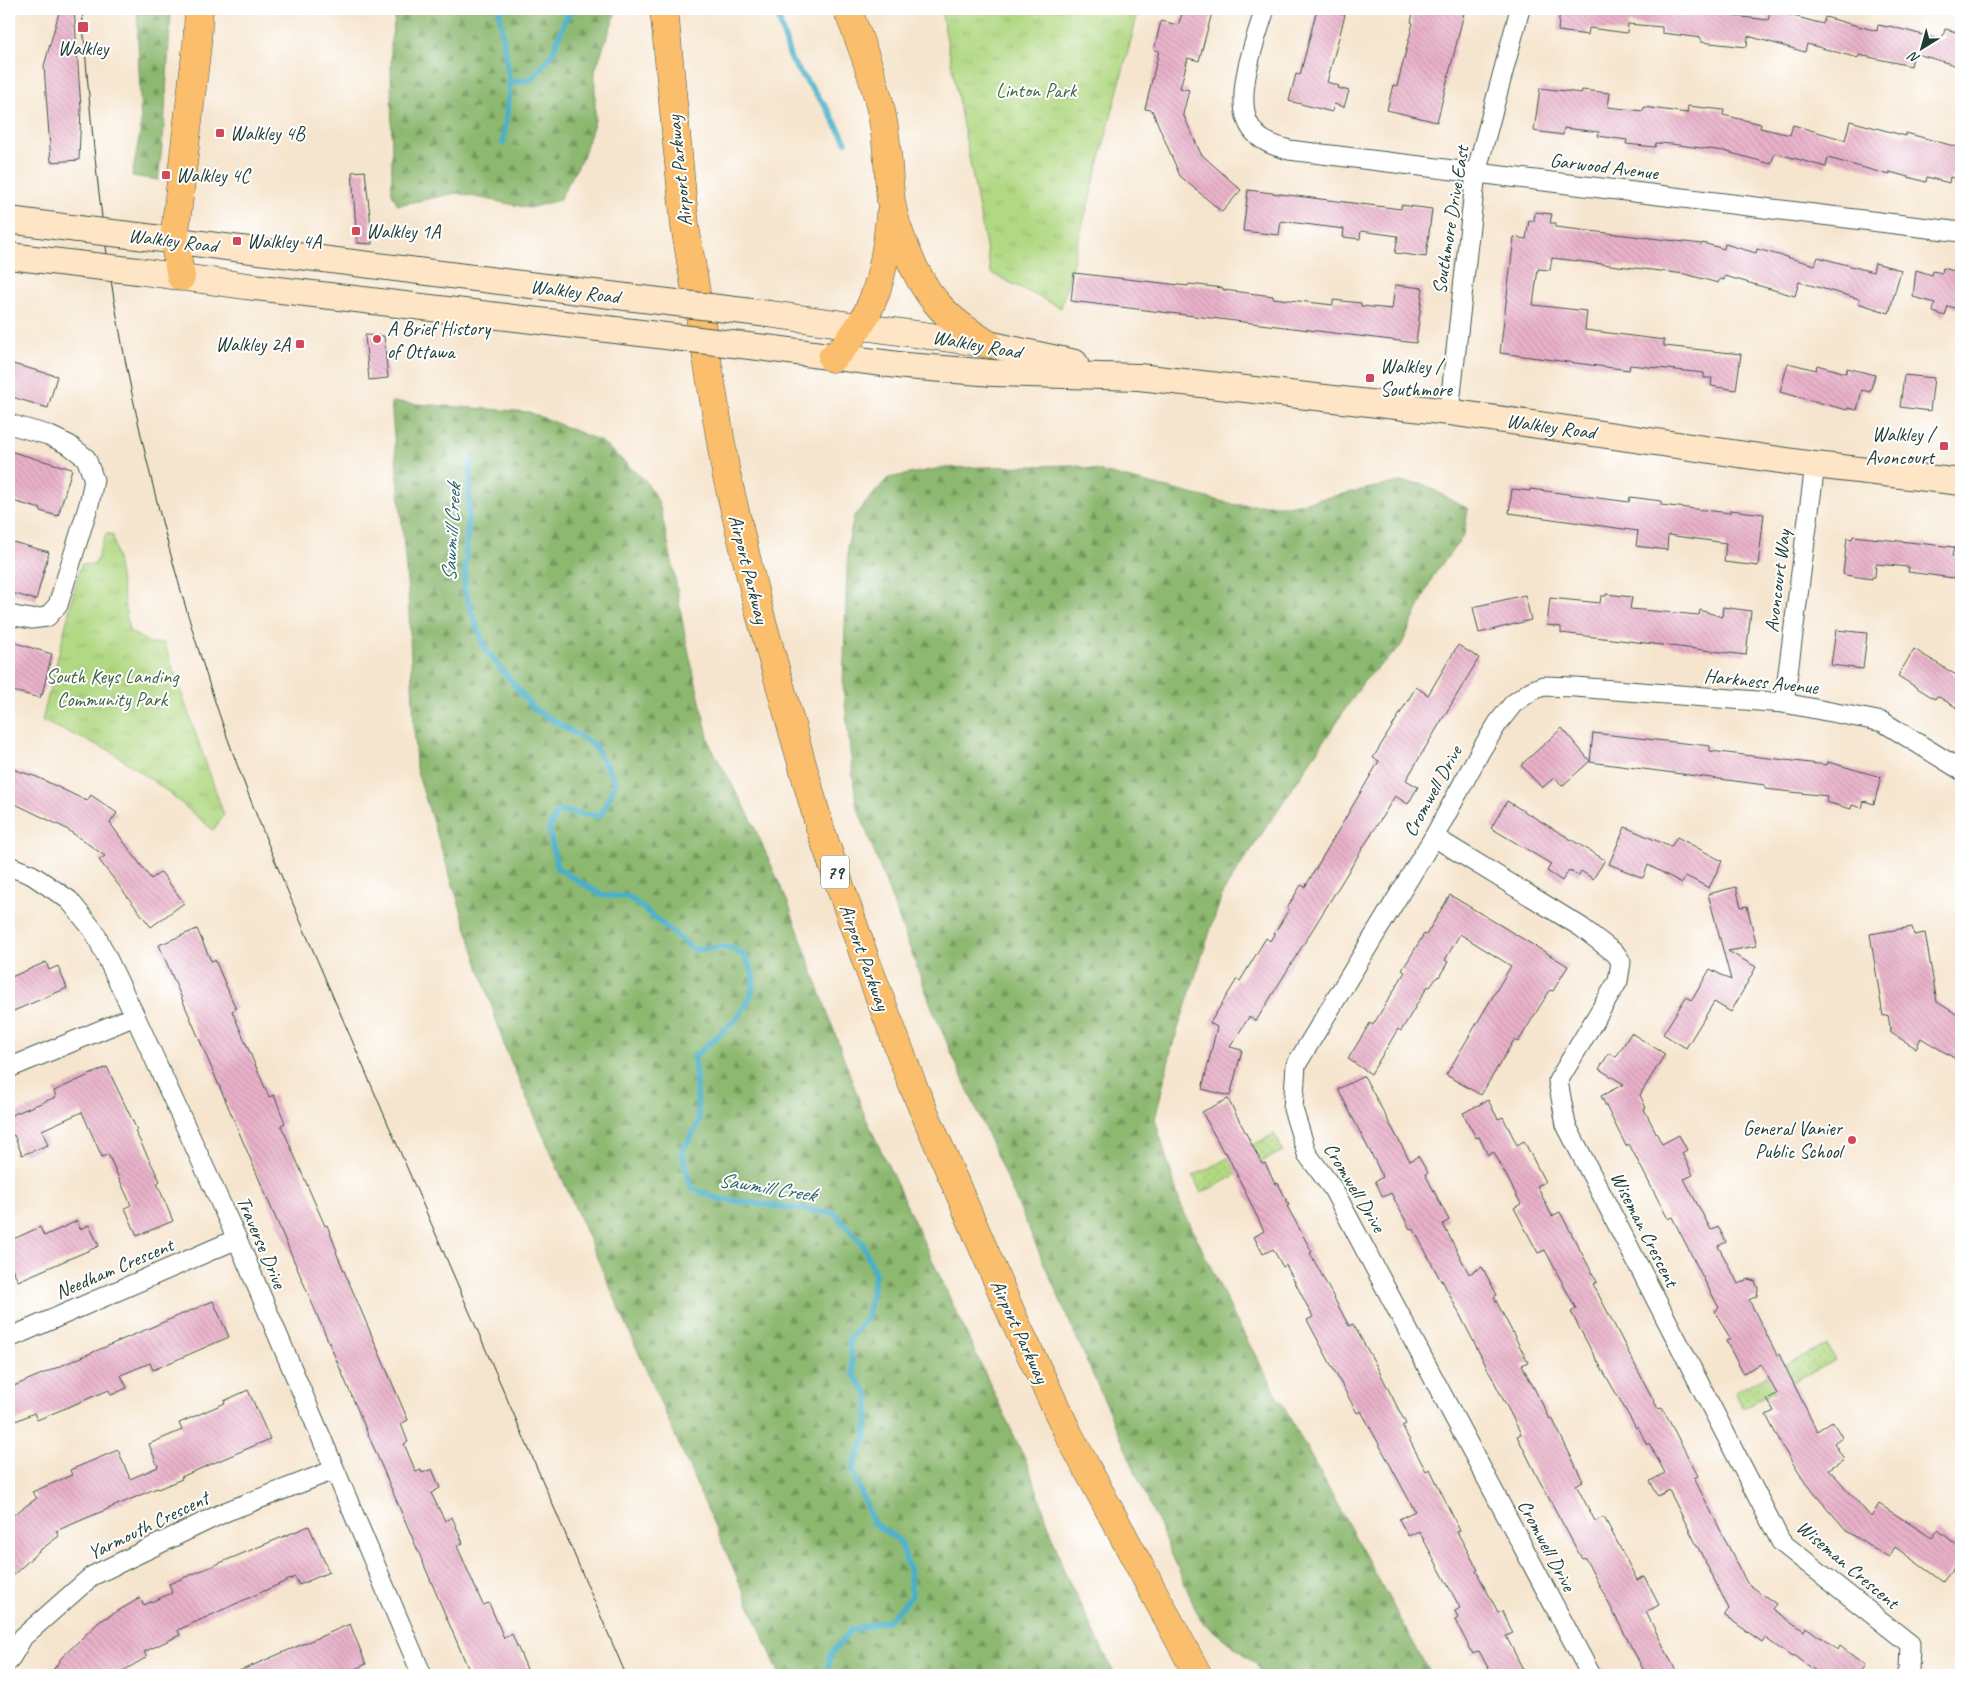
<svg xmlns="http://www.w3.org/2000/svg" width="1970" height="1684" font-family="Caveat,sans-serif">
<style>
.grass{fill:url(#grass-dots);stroke:#688a5b}
.forest{fill:url(#forest-firs);stroke:#567a52}
.park{fill:url(#park-tufts);stroke:#688a5b}
.lines{fill:none;stroke-linecap:round;stroke-linejoin:round}
.stream{stroke:#4ab0c9;stroke-width:6}
.building{fill:url(#building-back-hatch)}
.minor-casing{stroke:#3f564b;stroke-width:21}
.secondary-casing{stroke:#3f564b;stroke-width:28}
.trunk-casing{stroke:#3f564b;stroke-width:29}
.minor{stroke:#fff;stroke-width:19}
.secondary{stroke:#fde5c5;stroke-width:26}
.trunk{stroke:#fabe6d;stroke-width:28}
.tram{stroke:#1f3d34;stroke-width:1}
.secondary-bridge-casing{stroke:#3f564b;stroke-width:28;stroke-linecap:butt}
.secondary-bridge{stroke:#fde5c5;stroke-width:26}
.poi-dot{fill:#d1495b;stroke:#fff;stroke-width:2}
.labels{text-anchor:middle;stroke-width:4;stroke-linejoin:round;paint-order:stroke}
.shield{fill:#fff;stroke:#627771;stroke-width:1}
.shield-label{font-size:19px;font-weight:bold;fill:#1f3d34}
.poi-label{font-size:20px;fill:#1f3d34;stroke:#fff;text-anchor:start}
.park-label{font-size:20px;fill:#446448;stroke:#fff}
.street-label{font-size:20px;fill:#1f3d34;stroke:#fff}
.water-label{font-size:21px;font-style:italic;fill:#2e6568;stroke:#fff}
</style>
<defs>
<pattern id="grass-dots" width="8" height="8" patternUnits="userSpaceOnUse" patternTransform="scale(1.25)"><rect width="8" height="8" fill="#b1d882"/><path d="M2 2h.1M6 6h.1" fill="none" stroke="#98ba71" stroke-width="1.8" stroke-linecap="round"/></pattern>
<pattern id="forest-firs" width="22" height="20" patternUnits="userSpaceOnUse" patternTransform="scale(1.25)"><rect width="22" height="20" fill="#8cb870"/><path d="M5 1l3.5 6h-7zM16 11l3.5 6h-7z" fill="#72975d"/></pattern>
<pattern id="park-tufts" width="24" height="20" patternUnits="userSpaceOnUse" patternTransform="scale(1.25)"><rect width="24" height="20" fill="#b1d882"/><path d="M3 7l-1-3M5 7V3M7 7l1-3M15 17l-1-3M17 17v-4M19 17l1-3" fill="none" stroke="#98ba71"/></pattern>
<pattern id="building-back-hatch" width="6" height="6" patternUnits="userSpaceOnUse" patternTransform="scale(1.25)"><rect width="6" height="6" fill="#e9b1c9"/><path d="M-1 5l2 2M0 0l6 6M5-1l2 2" fill="none" stroke="#c799ad"/></pattern>
</defs>
<rect width="100%" height="100%" fill="#fff"/>
<filter id="ink" filterUnits="userSpaceOnUse"><feTurbulence type="fractalNoise" baseFrequency=".02" numOctaves="2"/><feDisplacementMap in="SourceGraphic" scale="10" xChannelSelector="R" yChannelSelector="G"/><feConvolveMatrix kernelMatrix="1 2 1 2 8 2 1 2 1" color-interpolation-filters="sRGB"/></filter>
<filter id="wash" filterUnits="userSpaceOnUse"><feTurbulence type="fractalNoise" baseFrequency=".0096" numOctaves="4" result="noise"/><feDisplacementMap in="SourceGraphic" scale="20" xChannelSelector="R" yChannelSelector="G"/><feGaussianBlur stdDeviation="1.12" result="paint"/><feColorMatrix in="noise" values="0 0 0 0 0 0 0 0 0 0 0 0 0 0 0 0 0 1.4 0 .05"/><feComposite in="paint" operator="in"/></filter>
<g filter="url(#wash)">
<rect width="100%" height="100%" fill="#f6e5ce"/>
<!-- grass -->
<g class="grass">
<path d="M1274 1134 1283 1151 1201 1193 1193 1176Z"/>
<path d="M1827 1344 1835 1360 1743 1408 1735 1392Z"/>
</g>
<!-- forest -->
<g class="forest">
<path d="M137 9H171L164 129 158 180 132 176 141 128Z"/>
<path d="M397 9H612L615 15 595 70V120L583 157 559 200 529 208 457 193 398 205 392 193 391 40Z"/>
<path d="M391 402 529 412 600 441 645 480 659 503 672 561 685 636 710 745 749 815 788 903 864 1114 1030 1470 1064 1571 1115 1675H780L505 1048 416 769 408 592Z"/>
<path d="M1074 465 1236 505H1292L1399 482 1423 484 1468 509 1464 535 1433 576 1401 646 1364 681 1223 892 1172 1047 1155 1119 1180 1203 1236 1320 1431 1675H1261L1257 1665 1201 1621 934 1013 856 803 843 686 848 544 854 516 888 478 941 468Z"/>
</g>
<!-- park -->
<g class="park">
<path d="M941 9H1139L1061 308 991 273Z"/>
<path d="M106 533 113 535 129 631 151 644 164 643 224 815 213 830 163 788 109 750 42 721 81 564 95 565Z"/>
</g>
<g class="lines">
<!-- stream -->
<g class="stream">
<path d="M499 9 510 84 503 143"/>
<path d="M776 9 791 60 828 110 846 142"/>
<path d="M510 84 533 78 553 52 565 20 572 9"/>
<path d="M471 461 464 590 485 649 534 709 594 745 616 783 600 816 558 811 549 829 557 868 602 895 629 897 694 950C704 949 718 945 728 948 739 950 744 955 749 964 769 1000 718 1036 694 1056L699 1123 682 1151 691 1188 719 1199 834 1213 862 1243 875 1274 867 1318 849 1339 854 1375 869 1395 866 1438 852 1469 873 1523 900 1541 909 1569 912 1596 889 1620 851 1630 830 1655 827 1675"/>
</g>
</g>
<g id="blocks">
<!-- building -->
<g class="building">
<path d="M60 9H74L81 108 79 160 51 162 44 66Z"/>
<path d="M1184 9H1213L1199 61 1188 58 1180 88 1189 90 1183 114 1201 154 1241 190 1222 212 1180 176 1152 110 1145 109 1159 51 1154 50 1161 21 1178 25Z"/>
<path d="M1317 9 1345 15 1327 82 1339 86 1338 88 1349 91 1344 107 1334 104 1332 112 1289 101 1296 74 1300 75Z"/>
<path d="M1414 9H1465L1437 122 1387 110 1393 85 1397 86 1413 23 1411 22Z"/>
<path d="M1560 9H1735L1734 16 1768 20 1771 10 1823 24 1825 17 1877 31 1878 25 1888 27 1889 26 1942 40 1945 29 1961 33V67L1914 53 1911 66 1859 55 1858 58 1807 44 1805 52 1748 36 1747 47 1701 42V38L1662 33V27L1628 24 1627 33 1589 28 1588 35 1558 31Z"/>
<path d="M1540 88 1581 93 1582 90 1610 93 1608 107 1643 111 1644 107 1687 113 1688 106 1724 110 1723 115 1761 124 1760 128 1790 135 1793 125 1845 140 1850 121 1906 136V133L1961 148V180L1950 177 1949 183 1927 177 1926 182 1890 172V175L1828 158 1826 167 1775 153 1771 164 1724 151 1671 144 1656 143 1655 147 1626 144 1627 140 1598 136 1599 132 1564 128 1563 135 1534 131Z"/>
<path d="M365 171 370 216 372 244 357 243 352 172Z"/>
<path d="M1248 190 1401 209V205L1432 209 1426 257 1395 253 1398 236 1361 231 1360 239 1343 237 1344 229 1281 221 1279 235 1243 231Z"/>
<path d="M1535 212 1552 214 1550 223H1556L1555 227 1702 244 1703 243 1724 249 1725 244 1756 253 1757 249 1815 265 1818 257 1873 272 1875 263 1901 270 1889 313 1858 303 1860 299 1799 282 1795 296 1725 276 1724 280 1720 279 1718 283 1685 274 1552 258 1550 270 1538 269 1533 305 1587 311 1585 330 1664 340V346L1741 354 1736 390 1711 386 1712 378H1704V373L1630 365 1629 370 1500 353 1514 237 1526 239 1529 220 1534 221Z"/>
<path d="M1943 268 1958 272 1957 277 1961 278V310L1948 306 1945 316 1933 312 1935 303 1913 297 1916 270 1932 275 1933 271 1942 273Z"/>
<path d="M1074 273 1188 286 1189 284 1223 288V290L1273 296V298L1333 305V300L1361 303V306L1392 309 1395 285 1423 288 1416 343 1071 301Z"/>
<path d="M365 335 384 336 388 378 369 380Z"/>
<path d="M9 363 57 376 48 408 9 396Z"/>
<path d="M1788 363 1816 370 1817 365 1846 373 1847 368 1875 375 1870 392 1862 390 1857 410 1848 408 1847 410 1780 392Z"/>
<path d="M1904 375 1934 378 1930 411 1900 407Z"/>
<path d="M9 451 72 469 58 516 40 511 41 509 9 500Z"/>
<path d="M1512 489 1530 491V489L1629 502 1630 497 1661 501V505L1730 513V510L1764 514 1758 566 1724 562 1726 543 1668 535 1667 550 1636 546 1638 531 1509 513Z"/>
<path d="M1853 536 1954 547 1952 556 1961 557V579L1908 572 1909 567 1876 564 1875 577H1872V579L1845 575 1843 574 1847 538 1852 539Z"/>
<path d="M9 541 49 552 36 600 9 592Z"/>
<path d="M1606 594 1632 597 1630 609 1699 615 1700 610 1722 617 1723 607 1751 611 1746 655 1561 633V627L1547 625 1550 598 1600 603 1601 596H1606Z"/>
<path d="M1525 595 1531 620 1479 633 1473 607Z"/>
<path d="M1836 630 1867 633 1863 669 1831 665Z"/>
<path d="M9 641 52 654 42 695 41 694 40 698 9 690Z"/>
<path d="M1458 645 1479 658 1406 780 1418 787 1408 804 1395 796 1256 1021 1249 1017 1230 1047 1242 1050 1230 1096 1202 1089 1217 1027 1210 1023 1237 979 1240 981 1266 938 1270 941 1289 909 1287 908 1301 885 1305 887 1379 761 1373 758 1416 687 1428 695Z"/>
<path d="M1914 649 1961 678V710L1937 696 1935 699 1898 676Z"/>
<path d="M1562 728 1590 761 1562 786 1555 777 1542 788 1521 765Z"/>
<path d="M1593 733 1710 746V751L1827 765 1828 762 1881 777 1874 804 1864 801 1862 808 1852 805 1851 809 1826 802 1827 796 1765 789V785L1590 762Z"/>
<path d="M9 768 37 777 87 801 91 795 117 813 110 823 151 879 161 872 184 903 151 927 99 860 105 856 65 828 9 801Z"/>
<path d="M1507 801 1605 860 1593 879 1581 871 1578 876 1569 870 1562 881 1547 871 1551 864 1491 828Z"/>
<path d="M1625 827 1671 847 1677 837 1722 861 1709 888 1686 876 1682 883 1648 865 1643 878 1609 864Z"/>
<path d="M1736 887 1741 907 1747 906 1757 946 1728 951 1756 967 1731 1012 1714 1002 1686 1048 1663 1034 1686 997 1692 1000 1710 969 1731 980 1708 894Z"/>
<path d="M1450 895 1568 966 1553 991 1550 990 1518 1042 1514 1040 1481 1095 1446 1075 1511 966 1460 934 1445 960 1448 962 1439 977 1438 976 1430 987 1428 986 1401 1031 1398 1029 1371 1074 1348 1059 1370 1023 1373 1025 1405 972 1402 970 1409 959 1424 934 1426 935Z"/>
<path d="M1912 927 1914 935 1925 933 1937 1002 1961 1017V1062L1921 1038 1916 1048 1891 1033 1888 1015 1883 1016 1870 934Z"/>
<path d="M197 929 211 961 215 960 236 1009 232 1011 269 1097 274 1095 285 1123 281 1125 325 1226 327 1225 337 1251 336 1252 408 1420 401 1424 408 1442 404 1444 416 1472 421 1470 422 1473 432 1469 440 1488 431 1493 445 1521 452 1517 463 1543 457 1546 483 1605 489 1603 504 1638 512 1634 527 1669 512 1675H471L159 945Z"/>
<path d="M46 962 49 970 58 966 67 988 9 1013V978Z"/>
<path d="M1631 1033 1665 1054 1640 1095 1646 1108 1644 1109 1662 1144 1679 1135 1687 1150 1682 1153 1693 1175 1684 1179 1711 1230 1718 1226 1726 1242 1718 1246 1734 1276 1738 1284 1748 1279 1755 1281 1758 1288 1757 1296 1749 1300 1777 1355 1779 1354 1817 1431 1832 1421 1842 1437 1834 1443 1844 1459 1829 1469 1871 1517 1879 1504 1932 1538 1938 1530 1961 1548V1557L1943 1582 1895 1547 1889 1557 1848 1532 1806 1484 1782 1446 1766 1415 1774 1411 1767 1399 1777 1394 1761 1364 1743 1373 1726 1341 1730 1339 1715 1311 1719 1308 1709 1289 1672 1217 1668 1219 1629 1144 1626 1146 1601 1096 1624 1084 1599 1069 1609 1053 1616 1057Z"/>
<path d="M107 1067 137 1130 135 1131 160 1181 157 1183 173 1221 137 1236 125 1208 131 1205 108 1154 102 1157 82 1112 42 1130 48 1145 22 1155 14 1135 9 1138V1116L56 1097 54 1091Z"/>
<path d="M1364 1076 1410 1161 1418 1156 1428 1173 1425 1174 1449 1220 1443 1224 1469 1274 1482 1267 1497 1295 1494 1297 1528 1362 1522 1365 1550 1419 1552 1418 1583 1481 1576 1485 1595 1521 1604 1517 1637 1580 1644 1576 1659 1605 1646 1612 1678 1675H1646L1585 1558 1582 1559 1538 1478 1517 1436 1521 1434 1442 1280 1441 1281 1413 1228 1410 1229 1391 1193 1383 1197 1375 1181 1383 1177 1338 1089Z"/>
<path d="M1228 1099 1262 1164 1265 1163 1275 1184 1278 1183 1289 1205 1287 1206 1312 1252 1310 1253 1349 1326 1353 1324 1375 1363 1406 1424 1402 1426 1426 1471 1430 1469 1460 1531 1457 1532 1478 1570 1476 1571 1498 1612 1502 1611 1513 1633 1506 1636 1526 1675H1492L1479 1651 1473 1654 1455 1620 1458 1618 1455 1611 1460 1608 1419 1531 1408 1536 1399 1519 1415 1511 1361 1411 1357 1413 1307 1320 1313 1317 1286 1265 1283 1267 1273 1249 1263 1254 1254 1237 1264 1231 1226 1152 1224 1153 1202 1112Z"/>
<path d="M1488 1100 1498 1119 1503 1117 1517 1145 1524 1141 1545 1182 1537 1186 1552 1216 1560 1212 1597 1282 1593 1284 1658 1409 1662 1408 1674 1430 1698 1476 1694 1478 1747 1583 1776 1604 1772 1609 1804 1631 1806 1627 1838 1650 1840 1646 1865 1665 1858 1675H1821L1794 1655 1792 1657 1765 1638 1762 1642 1724 1615 1729 1609 1669 1490 1658 1496 1650 1481 1665 1473 1649 1443 1647 1445 1638 1427 1636 1428 1591 1350 1571 1312 1576 1309 1545 1250 1538 1253 1514 1208 1521 1204 1494 1152 1488 1155 1479 1137 1476 1138 1463 1113Z"/>
<path d="M77 1221 80 1229 89 1225 99 1246 18 1281 9 1262V1241L40 1227 44 1236Z"/>
<path d="M213 1301 229 1337 153 1370 150 1363 121 1375 127 1388 111 1395 109 1390 37 1420 34 1413 9 1424V1388Z"/>
<path d="M248 1390 270 1439 181 1477 182 1479 158 1489 157 1488 56 1531 59 1536 39 1551 9 1579V1518L37 1498 32 1492 72 1475 70 1470 118 1450 130 1479 158 1467 149 1444 182 1430 179 1423 225 1403 224 1401Z"/>
<path d="M309 1526 329 1572 299 1585 295 1577 178 1630 180 1635 144 1652 147 1657 116 1675H50L62 1657 99 1622 140 1598 144 1605 172 1593 169 1584Z"/>
<path d="M350 1624 366 1664 341 1675H230Z"/>
</g>
</g>
</g>
<g filter="url(#ink)">
<use href="#blocks" fill-opacity="0" stroke="#3f564b" stroke-width="1"/>
<g class="lines">
<defs>
<g id="minor">
<path d="M1265 9C1255 42 1227 110 1258 136 1267 144 1279 147 1289 150L1961 232"/>
<path d="M1449 412 1476 173 1520 9"/>
<path d="M9 424 48 435 69 445 86 458 94 480 89 504 58 605 47 617 31 619 9 615"/>
<path d="M1784 703 1815 465"/>
<path d="M1434 837 1581 927 1616 954 1621 962 1618 981 1558 1081 1566 1125 1781 1542 1910 1644 1909 1671 1907 1675"/>
<path d="M9 866 32 875 69 900 94 931 135 1016 237 1239 422 1675"/>
<path d="M9 1068 135 1016"/>
<path d="M9 1338 237 1239"/>
<path d="M9 1661 23 1637 92 1576 225 1512 334 1470"/>
<path d="M1591 1675 1333 1189 1307 1154 1293 1109 1296 1065 1434 837 1481 750 1498 723 1513 704 1531 691 1543 686 1575 687 1784 703 1883 722 1961 770"/>
</g>
<g id="secondary">
<path d="M9 220 78 229"/>
<path d="M138 236 626 297"/>
<path d="M9 256 76 264"/>
<path d="M138 271 246 286 632 332"/>
<path d="M769 314 988 344 1075 363"/>
<path d="M774 349 906 366 993 373 1139 377 1449 412 1815 465 1961 482"/>
</g>
<g id="trunk">
<path d="M664 9 685 226 726 473 758 607 820 828 866 961 913 1086 1016 1324 1069 1435 1198 1675"/>
<path d="M847 9C862 45 876 82 883 121 888 147 888 174 891 201 895 229 916 279 935 301 949 319 969 332 988 344"/>
<path d="M181 277 174 240 197 45 199 9"/>
<path d="M832 358C876 319 885 270 890 215"/>
</g>
</defs>
<!-- minor casing -->
<use href="#minor" class="minor-casing"/>
<!-- secondary casing -->
<use href="#secondary" class="secondary-casing"/>
<!-- trunk casing -->
<use href="#trunk" class="trunk-casing"/>
<!-- minor -->
<use href="#minor" class="minor"/>
<!-- secondary -->
<use href="#secondary" class="secondary"/>
<!-- trunk -->
<use href="#trunk" class="trunk"/>
<!-- tram -->
<path class="tram" d="M82 9C89 106 98 203 114 299 135 422 165 543 202 661 245 802 308 937 366 1073 453 1274 540 1474 626 1675"/>
<defs>
<g id="secondary-bridge">
<path d="M78 229 138 236"/>
<path d="M76 264 138 271"/>
<path d="M626 297 769 314"/>
<path d="M632 332 774 349"/>
</g>
</defs>
<!-- secondary-bridge casing -->
<use href="#secondary-bridge" class="secondary-bridge-casing"/>
<!-- secondary-bridge -->
<use href="#secondary-bridge" class="secondary-bridge"/>
</g>
</g>
<!-- markers -->
<g class="poi-dot">
<rect x="77" y="21" width="12" height="12" rx="2.5"/>
<rect x="215" y="128" width="10" height="10" rx="2.5"/>
<rect x="161" y="170" width="10" height="10" rx="2.5"/>
<rect x="351" y="226" width="10" height="10" rx="2.5"/>
<rect x="232" y="236" width="10" height="10" rx="2.5"/>
<circle cx="377" cy="339" r="5"/>
<rect x="295" y="339" width="10" height="10" rx="2.5"/>
<rect x="1365" y="373" width="10" height="10" rx="2.5"/>
<rect x="1939" y="441" width="10" height="10" rx="2.5"/>
<circle cx="1852" cy="1140" r="5"/>
</g>
<g class="labels">
<!-- shield labels -->
<rect class="shield" x="821" y="855.5" width="28" height="33" rx="4"/>
<g class="shield-label">
<text x="835" y="879">79</text>
</g>
<!-- poi labels -->
<g class="poi-label">
<text x="83" y="55" text-anchor="middle">Walkley</text>
<text x="230" y="140">Walkley 4B</text>
<text x="176" y="182">Walkley 4C</text>
<text x="366" y="238">Walkley 1A</text>
<text x="247" y="248">Walkley 4A</text>
<text x="387" y="335">A Brief History<tspan x="387" dy="23">of Ottawa</tspan></text>
<text x="290" y="351" text-anchor="end">Walkley 2A</text>
<text x="1380" y="373">Walkley /<tspan x="1380" dy="23">Southmore</tspan></text>
<text x="1934" y="441" text-anchor="end">Walkley /<tspan x="1934" dy="23">Avoncourt</tspan></text>
<text x="1842" y="1135" text-anchor="end">General Vanier<tspan x="1842" dy="23">Public School</tspan></text>
</g>
<!-- park labels -->
<g class="park-label">
<text x="1036" y="97">Linton Park</text>
<text x="112" y="683">South Keys Landing<tspan x="112" dy="23">Community Park</tspan></text>
</g>
<!-- street labels -->
<g class="street-label">
<text transform="translate(1604 166) rotate(7)" y="7">Garwood Avenue</text>
<text transform="translate(679 171) rotate(-96)" y="7">Airport Parkway</text>
<text transform="translate(1450 220) rotate(-81)" y="7">Southmore Drive East</text>
<text transform="translate(173 240) rotate(7)" y="7">Walkley Road</text>
<text transform="translate(575 291) rotate(7)" y="7">Walkley Road</text>
<text transform="translate(977 344) rotate(10)" y="7">Walkley Road</text>
<text transform="translate(1551 426) rotate(8)" y="7">Walkley Road</text>
<text transform="translate(749 569) rotate(76)" y="7">Airport Parkway</text>
<text transform="translate(1777 581) rotate(-83)" y="7">Avoncourt Way</text>
<text transform="translate(1761 681) rotate(6)" y="7">Harkness Avenue</text>
<text transform="translate(1432 791) rotate(-61)" y="7">Cromwell Drive</text>
<text transform="translate(865 957) rotate(70)" y="7">Airport Parkway</text>
<text transform="translate(1355 1187) rotate(59)" y="7">Cromwell Drive</text>
<text transform="translate(1645 1229) rotate(63)" y="7">Wiseman Crescent</text>
<text transform="translate(262 1242) rotate(67)" y="7">Traverse Drive</text>
<text transform="translate(114 1268) rotate(-23)" y="7">Needham Crescent</text>
<text transform="translate(1020 1331) rotate(65)" y="7">Airport Parkway</text>
<text transform="translate(148 1525) rotate(-26)" y="7">Yarmouth Crescent</text>
<text transform="translate(1547 1545) rotate(62)" y="7">Cromwell Drive</text>
<text transform="translate(1848 1564) rotate(40)" y="7">Wiseman Crescent</text>
</g>
<!-- water labels -->
<g class="water-label">
<text transform="translate(451 533) rotate(-87)" y="7">Sawmill Creek</text>
<text transform="translate(767 1187) rotate(9)" y="7">Sawmill Creek</text>
</g>
</g>
<!-- margin -->
<rect width="1970" height="1684" fill="none" stroke="#fff" stroke-width="30"/>
<!-- north arrow -->
<g transform="translate(1922 48) rotate(217)" stroke="#ffffff" stroke-width="4" paint-order="stroke">
<path d="M0-4L9 19L0 12L-9 19Z" fill="#1f3d34"/>
<text y="-8" font-size="14" font-weight="bold" text-anchor="middle" fill="#1f3d34">N</text>
</g>
</svg>
